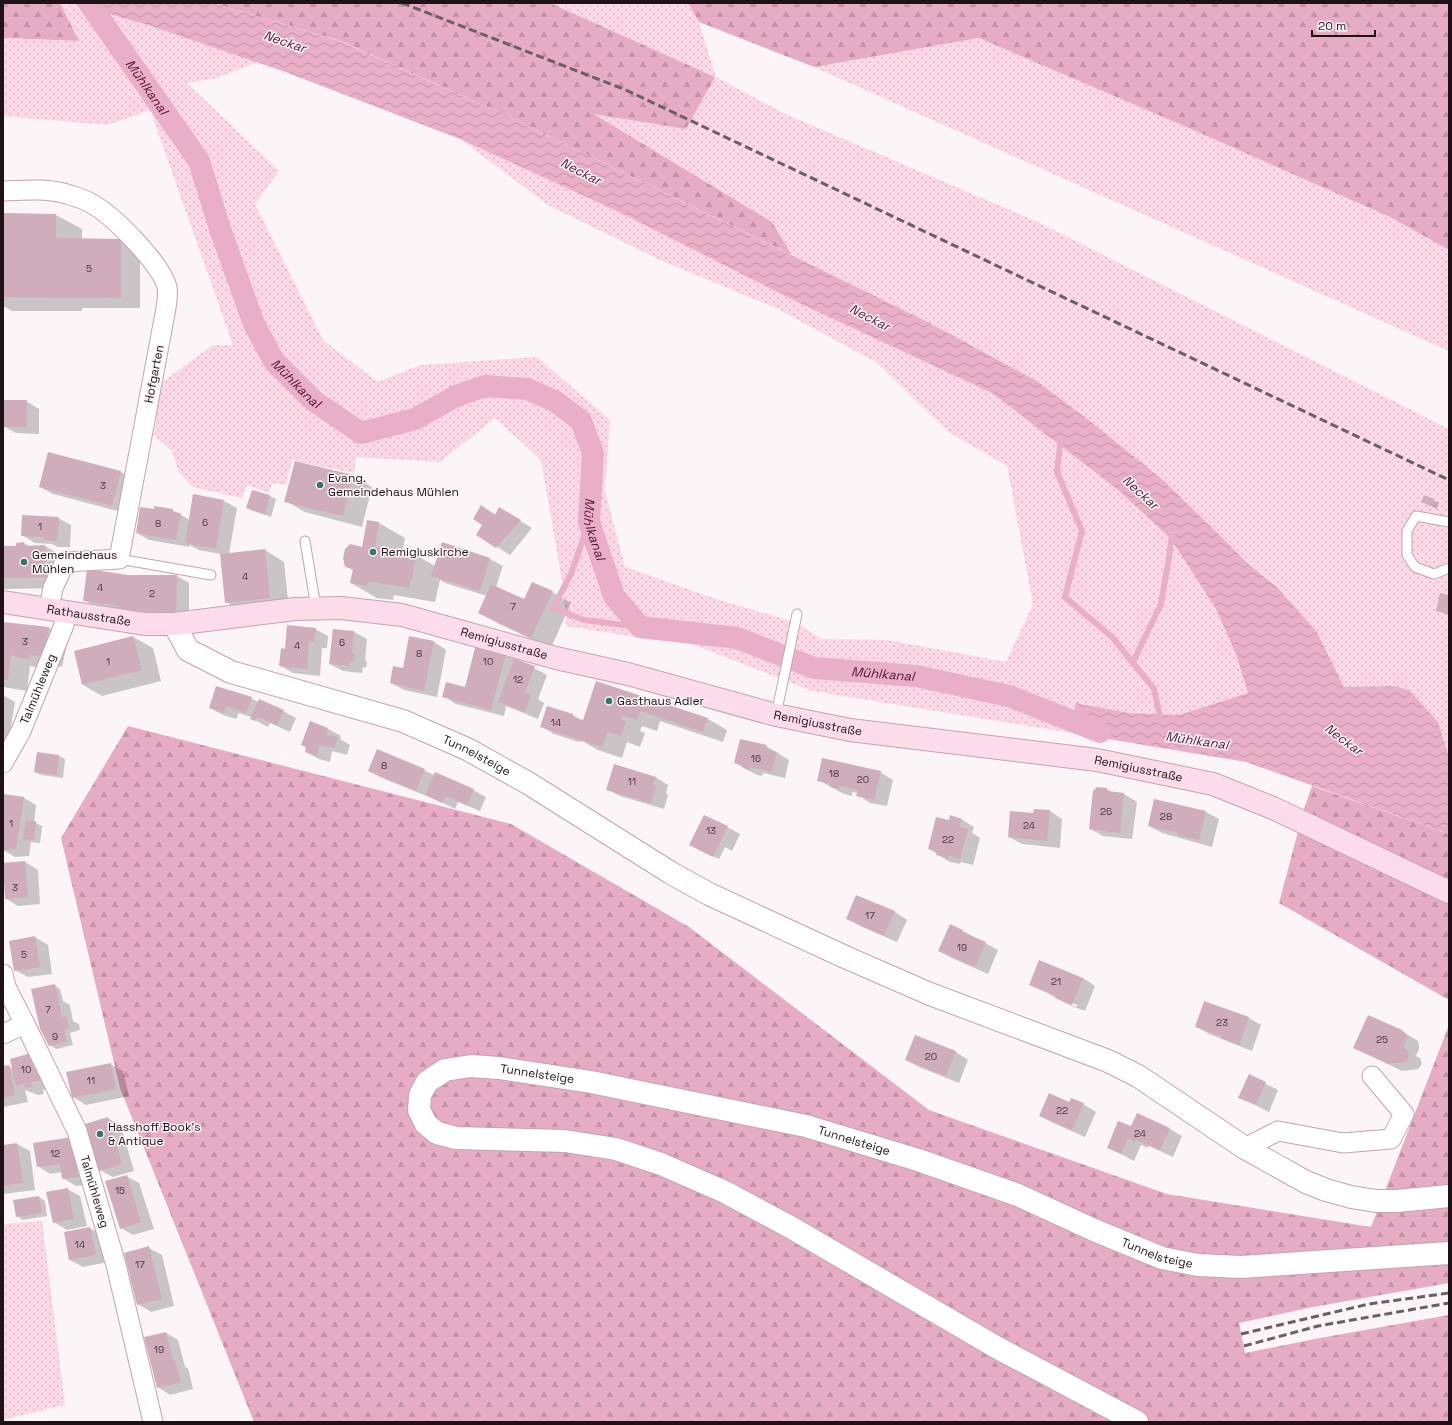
<svg xmlns="http://www.w3.org/2000/svg" width="1452" height="1425" font-family="'Space Grotesk',sans-serif">
<style>
.grass{fill:url(#grass-dots)}
.forest{fill:url(#forest-firs)}
.water{fill:url(#water-waves)}
.shadow{fill:#0003;fill-rule:evenodd}
.lines{fill:none;stroke-linecap:round;stroke-linejoin:round}
.stream{stroke:#e9afc7;stroke-width:6}
.canal{stroke:#e9afc7;stroke-width:22}
.building{fill:#d0adbb}
.service-casing{stroke:#c5a3b1;stroke-width:11}
.minor-casing{stroke:#c5a3b1;stroke-width:21}
.tertiary-casing{stroke:#c5a3b1;stroke-width:24}
.secondary-casing{stroke:#c5a3b1;stroke-width:24}
.service{stroke:#fff;stroke-width:9}
.minor{stroke:#fff;stroke-width:19}
.tertiary{stroke:#fff;stroke-width:22}
.secondary{stroke:#fcdcea;stroke-width:22}
.rail{stroke:#6a6064;stroke-width:3;stroke-dasharray:8 4;stroke-linecap:butt}
.poi-dot{fill:#367664;stroke:#fcf5f7;stroke-width:1.5}
.labels{text-anchor:middle;stroke-width:3;stroke-linejoin:round;paint-order:stroke}
.number-label{font-size:10px;fill:#4a3940}
.street-label{font-size:12px;fill:#1e1217;stroke:#fcf5f7}
.poi-label{font-size:12px;fill:#1e1217;stroke:#fcf5f7;text-anchor:start}
.water-label{font-size:13px;font-style:italic;fill:#551336;stroke:#fcf5f7}
</style>
<defs>
<pattern id="grass-dots" width="8" height="8" patternUnits="userSpaceOnUse"><rect width="8" height="8" fill="#fcd7e6"/><path d="M2 2h.1M6 6h.1" fill="none" stroke="#d8b8c5" stroke-width="1.8" stroke-linecap="round"/></pattern>
<pattern id="forest-firs" width="22" height="20" patternUnits="userSpaceOnUse"><rect width="22" height="20" fill="#e6acc4"/><path d="M5 1l3.5 6h-7zM16 11l3.5 6h-7z" fill="#c593a8"/></pattern>
<pattern id="water-waves" width="16" height="10" patternUnits="userSpaceOnUse"><rect width="16" height="10" fill="#e9afc7"/><path d="M0 5q4-4 8 0t8 0" fill="none" stroke="#c796aa"/></pattern>
</defs>
<rect width="100%" height="100%" fill="#fcf5f7"/>
<!-- grass -->
<g class="grass">
<path d="M60 3H71L151 26 258 62 217 78 187 83 279 171 255 204 323 340 378 382 420 365 537 357 610 420 605 491 625 567 719 600 795 622 821 639 888 640 1006 662 1033 604 1007 466 950 433 876 362 774 307 660 260 548 205 460 139 623 214 801 304 992 393 1117 489 1170 538 1216 609 1236 654 1248 693 1179 715 1129 713 1076 703 1072 720 1078 734 812 691 687 642 641 638 566 626 563 586 541 460 495 418 440 462 356 457 354 473 292 460 286 485 272 483 269 493 247 485 242 498 192 487 179 472 172 451 154 435 161 383 213 345H233L150 110 108 125 3 116V38L79 41Z"/>
<path d="M550 3H688L699 22 716 77 783 113 1038 222 1449 429V755L1395 686 1344 687 1317 632 1277 587 1090 421 1037 381 924 320 792 255 772 222 593 113 715 77Z"/>
<path d="M979 38 1184 126 1390 217 1449 250V351L814 67Z"/>
<path d="M42 1221 65 1405 6 1419 5 1422H3V1224Z"/>
</g>
<!-- forest -->
<g class="forest">
<path d="M3 3H60L79 41 3 38Z"/>
<path d="M213 3H550L715 77 686 129 594 114 772 222 792 255 522 123 341 41Z"/>
<path d="M688 3H1449V250L1390 217 1184 126 979 38 814 67 699 22Z"/>
<path d="M128 726 511 824 689 927 929 1110 1167 1194 1371 1227 1449 1025V1283L1313 1307 1239 1323 1245 1353 1320 1338 1449 1315V1422H254L120 1088 61 838Z"/>
<path d="M1312 786 1449 834V1000L1279 903 1304 809Z"/>
</g>
<!-- water -->
<path class="water" d="M71 3H213L340 41 522 123 924 320 1037 381 1090 421 1163 480 1249 564 1277 587 1317 632 1344 687 1395 686 1409 690 1438 722 1448 754 1449 755V834L1246 762 1078 734 1072 720 1076 703 1129 713 1179 715 1248 693 1236 654 1216 609 1170 538 1117 489 992 393 801 304 623 214 460 139 288 73 151 26Z"/>
<!-- shadow -->
<g class="shadow">
<path d="M3 214 56 215 82 229V239L121 240 140 251V308H82V311H12L3 306Z"/>
<path d="M26 401 39 409V434L16 433 3 426Z"/>
<path d="M48 454 121 472 134 479 125 513 53 494 40 487Z"/>
<path d="M295 462 353 476 372 487 362 527 305 512 286 501Z"/>
<path d="M194 496 224 501 237 508 229 554 265 550 284 562 289 609 245 613 226 602 221 554 199 550 189 545V547L149 540 137 533 154 510H172L190 520Z"/>
<path d="M270 496 276 499 271 517 253 511 247 508Z"/>
<path d="M1433 500 1439 503 1437 509 1429 505Z"/>
<path d="M482 507 496 515 512 516 532 528 510 555 477 534 484 524Z"/>
<path d="M58 518 71 525 70 547H58L52 544 35 543 22 535Z"/>
<path d="M368 521 379 523 405 538 402 553 416 555 435 566 442 544 490 559 503 566 496 587 525 601 552 592 571 603 551 648 499 624 479 613 487 596 445 583 440 580 435 602 394 595 393 600 377 598 351 583 354 571 346 566 363 548Z"/>
<path d="M24 543 29 546H45L64 557 65 588 3 589V547H17V544Z"/>
<path d="M129 576H177L189 583V619L97 608 84 600Z"/>
<path d="M1449 596V615L1438 611Z"/>
<path d="M3 623 49 628 68 639 62 667 49 665 48 670 30 666 27 691 3 687Z"/>
<path d="M315 629 328 636 327 648H322L320 676 293 673 281 666 286 650Z"/>
<path d="M333 630 354 632 367 639 365 660 367 662 366 668 363 667 362 673 343 671 330 664Z"/>
<path d="M133 637 153 648 161 681 102 696 83 685Z"/>
<path d="M410 638 434 642 446 650 437 697 404 690 391 683 404 670Z"/>
<path d="M506 653 547 675 538 699 544 703 538 719 506 706 504 716 456 704 444 696 465 688Z"/>
<path d="M597 682 708 719 727 730 723 742 660 721 657 731 642 726 640 731 645 733 640 747 627 742 622 758 598 750 584 742 580 741 579 742 554 734 541 726 573 715 584 722Z"/>
<path d="M3 695 15 702 9 739 3 760Z"/>
<path d="M251 698 258 702 283 711 296 718 290 732 270 723 268 727 251 718V717L239 713 236 719 223 715 210 708Z"/>
<path d="M311 722 328 729 341 736 340 739 350 745 347 755 332 751 330 762 319 759 306 752 307 748 302 745Z"/>
<path d="M766 746 789 760 785 778 763 773 762 776 757 775 735 763Z"/>
<path d="M37 753 59 756 65 759 63 778 41 775 35 772Z"/>
<path d="M424 770 434 775 473 790 486 797 480 811 458 802 455 809 429 796V797L382 778 369 771Z"/>
<path d="M880 772 893 780 887 806 870 803 858 795V793L852 792V796L844 794 818 780Z"/>
<path d="M655 777 668 785 666 793 668 795 664 809 620 796 607 789Z"/>
<path d="M1107 789 1113 793 1124 794 1137 802 1132 839 1103 836 1090 829Z"/>
<path d="M4 796 24 798 36 805 34 822 42 826 40 843 31 842 29 856 15 857 3 850V804Z"/>
<path d="M1155 800 1206 812 1219 819 1212 847 1162 833 1149 826Z"/>
<path d="M1050 811 1062 819 1060 848 1022 844 1009 837 1034 814Z"/>
<path d="M961 819 974 827 972 833 980 838 973 865 961 862 960 864 950 862 929 849 950 822Z"/>
<path d="M727 827 740 834 732 851 725 847 719 859 696 848Z"/>
<path d="M25 862 38 870 40 904 18 906 5 898Z"/>
<path d="M857 896 895 912 907 920 897 942 860 926 847 918Z"/>
<path d="M963 931 998 950 988 974 952 958 939 951Z"/>
<path d="M35 937 48 945 52 974 28 977 15 970Z"/>
<path d="M1083 978 1095 986 1085 1011 1069 1005 1031 984ZM1064 1000 1077 1005V1007L1068 1004Z"/>
<path d="M54 985 60 989 63 1001 70 1005 73 1021 79 1024 80 1030 70 1033 73 1045 56 1049 50 1045Z"/>
<path d="M1249 1018 1261 1025 1252 1051 1209 1034 1197 1027Z"/>
<path d="M1402 1031 1418 1041 1419 1045V1049L1416 1056 1420 1058 1422 1064 1418 1069 1402 1071 1355 1048Z"/>
<path d="M916 1037 956 1052 968 1060 959 1083 919 1067 906 1060Z"/>
<path d="M11 1060 54 1087 43 1090 44 1094 38 1095 25 1090 28 1102 3 1107V1067L9 1066 13 1069Z"/>
<path d="M110 1064 123 1071 129 1096 86 1105 73 1097Z"/>
<path d="M1249 1075 1278 1090 1269 1112 1239 1097Z"/>
<path d="M1070 1103 1083 1104 1096 1112 1085 1137 1053 1123 1041 1116Z"/>
<path d="M108 1118 121 1126 134 1171 113 1177 100 1170Z"/>
<path d="M1131 1127 1170 1129 1182 1136 1173 1157 1149 1146 1148 1148 1141 1145 1134 1161 1108 1147Z"/>
<path d="M72 1139 90 1184 76 1186 63 1178 62 1172 50 1174 38 1166Z"/>
<path d="M17 1144 30 1151 35 1190 3 1194V1146Z"/>
<path d="M126 1176 139 1183 154 1229 133 1235 121 1228Z"/>
<path d="M67 1189 80 1196 87 1226 67 1230 54 1222Z"/>
<path d="M39 1197 45 1201 47 1216 23 1220 17 1216Z"/>
<path d="M90 1228 103 1235 108 1262 83 1267 70 1260Z"/>
<path d="M149 1248 162 1255 174 1306 151 1312 138 1304Z"/>
<path d="M166 1333 178 1340 185 1367 188 1368 193 1389 170 1395 158 1387Z"/>
</g>
<g class="lines">
<!-- stream -->
<g class="stream">
<path d="M1061 438 1057 472 1082 531 1065 597 1113 638 1154 689 1161 722"/>
<path d="M589 522 571 574 553 608 584 620 640 627"/>
<path d="M1133 662 1161 604 1169 558 1172 533"/>
</g>
<!-- canal -->
<path class="canal" id="s1" d="M89 3 199 161 220 229 254 324 274 361 314 401 361 433 415 419 456 396 485 386 527 389 555 401 581 421 593 453 589 522 614 596 640 627 737 638 814 668 916 676 1009 696 1100 732"/>
</g>
<!-- building -->
<g class="building">
<path d="M3 213 56 214V238L121 239V298L3 297Z"/>
<rect x="3" y="400" width="24" height="27"/>
<path d="M48 452 121 471 112 506 39 487Z"/>
<path d="M295 461 353 475 343 516 284 502Z"/>
<path d="M252 490 270 495 265 514 246 508Z"/>
<path d="M193 494 224 500 216 549 185 543Z"/>
<path d="M1424 495 1434 499 1431 506 1421 502Z"/>
<path d="M481 505 495 515 499 507 521 520 496 548 476 535 482 525 473 519Z"/>
<path d="M154 506 173 509 172 512 181 513 176 540 136 533 140 507 154 509Z"/>
<path d="M22 515 59 517 57 541 44 540V537L21 536Z"/>
<path d="M367 520 379 522 375 547 416 554 412 580H410L409 588 368 581 367 586 350 583 353 569 345 567 343 558 345 549 350 544 362 547Z"/>
<path d="M24 542V546L45 545 46 577 3 578V546H16V543Z"/>
<path d="M442 542 490 558 480 591 431 576Z"/>
<path d="M265 549 270 598 225 603 220 554Z"/>
<path d="M87 569 128 575H177L176 612 127 611 113 605 83 601Z"/>
<path d="M532 582 553 591 531 638 478 613 491 584 524 599Z"/>
<path d="M1440 593 1449 595V614L1436 611Z"/>
<path d="M3 622 49 627 43 656 30 655 29 660 11 655 8 680H3Z"/>
<path d="M287 625 316 628 314 642 309 641 307 669 279 666 281 648 285 649Z"/>
<path d="M333 629 354 631 352 653H355L354 661H350L349 666 329 664Z"/>
<path d="M133 636 142 670 82 685 74 651Z"/>
<path d="M409 636 434 641 424 691 390 683 393 666 403 668Z"/>
<path d="M476 644 506 653 491 710 442 697 446 682 465 687Z"/>
<path d="M514 659 535 666 525 692 531 695 525 712 498 702Z"/>
<path d="M596 681 708 718 703 732 640 711 637 720 622 715 621 720 626 721 621 736 608 732 602 747 540 727 547 706 573 714V717L583 720Z"/>
<path d="M216 686 252 697 246 713 226 706 224 713 209 708Z"/>
<path d="M259 699 284 710 277 725 257 717 255 721 250 719Z"/>
<path d="M310 721 328 728 326 735 338 737 334 748 319 745 317 756 305 752 306 747 301 745Z"/>
<path d="M740 739 767 745 766 749 777 752 772 772 750 767V770L743 768V765L734 763Z"/>
<path d="M377 749 425 769 416 791 368 771Z"/>
<path d="M37 752 59 755 57 775 34 772Z"/>
<path d="M822 758 881 771 874 800 856 796 858 790 840 786 839 789 830 787 831 784 817 781Z"/>
<path d="M614 764 656 777 653 785 656 786 651 803 606 790Z"/>
<path d="M435 772 474 789 467 805 446 796 442 803 425 795Z"/>
<path d="M1096 787 1107 788V791L1124 793 1120 833 1089 829 1093 790H1095Z"/>
<path d="M4 794 24 797 16 849 3 850Z"/>
<path d="M1154 799 1206 811 1199 840 1178 835V833L1148 826Z"/>
<path d="M1034 809 1050 810 1047 841 1008 837 1010 811 1033 813Z"/>
<path d="M704 815 728 826 713 857 689 845Z"/>
<path d="M950 815 962 819 959 827 968 829 960 859 948 855V858L936 855 937 851 928 849 936 817 949 820Z"/>
<path d="M26 820 36 821 34 840 23 839Z"/>
<path d="M25 861 28 897 5 899 3 863Z"/>
<path d="M856 895 895 911 884 936 846 919Z"/>
<path d="M950 924 963 930 962 932 986 942 975 967 938 951Z"/>
<path d="M35 936 40 967 14 971 9 941Z"/>
<path d="M1039 960 1083 978 1072 1005 1055 998 1056 996 1029 985Z"/>
<path d="M55 984 62 1017 66 1016 69 1028 64 1029 67 1042 49 1046 40 1029 31 989Z"/>
<path d="M1204 1001 1249 1017 1239 1045 1221 1038 1222 1036 1195 1027Z"/>
<path d="M1368 1015 1402 1030 1405 1033 1407 1037 1403 1048 1407 1050 1409 1056 1406 1062 1388 1064 1353 1048Z"/>
<path d="M915 1035 956 1051 946 1076 905 1060Z"/>
<path d="M35 1052 42 1080 31 1082 32 1086 25 1088 24 1084 16 1086 10 1059Z"/>
<path d="M111 1063 116 1089 72 1098 66 1072Z"/>
<path d="M9 1065 15 1095 3 1098V1066Z"/>
<path d="M1249 1074 1266 1082 1256 1105 1238 1098Z"/>
<path d="M1049 1093 1069 1102 1071 1098 1084 1103 1072 1130 1039 1116Z"/>
<path d="M1137 1113 1170 1128 1160 1150 1136 1140 1135 1142 1128 1138 1121 1154 1107 1148 1118 1121 1131 1126Z"/>
<path d="M108 1117 122 1164 99 1171 85 1124Z"/>
<path d="M72 1137 78 1177 62 1179 60 1164 37 1167 33 1143Z"/>
<path d="M17 1143 23 1183 3 1186V1145Z"/>
<path d="M127 1175 141 1222 120 1229 105 1181Z"/>
<path d="M68 1188 74 1219 53 1223 46 1192Z"/>
<path d="M39 1196 42 1213 16 1217 13 1200Z"/>
<path d="M90 1227 96 1255 69 1260 64 1232Z"/>
<path d="M149 1246 162 1299 137 1305 124 1253Z"/>
<path d="M166 1332 173 1360H175L181 1382 157 1388 144 1337Z"/>
</g>
<g class="lines">
<defs>
<g id="service">
<path d="M1449 522 1416 516 1407 531V555L1415 567 1434 574 1449 568"/>
<path d="M305 541 316 608"/>
<path d="M119 559 211 575"/>
<path d="M776 715 797 614"/>
</g>
<g id="minor">
<path d="M3 191C25 190 49 188 70 195 77 197 86 200 92 204 113 215 161 264 167 287 168 293 167 302 166 308L119 559 65 562 53 588 49 609"/>
<path id="s2" d="M3 763 21 731 64 625 66 612"/>
<path id="s3" d="M3 974 6 987 25 1024 77 1131 116 1265 153 1422"/>
<path d="M3 1034 25 1024"/>
<path d="M1245 1148 1278 1131 1343 1143 1391 1139 1404 1114 1372 1076"/>
</g>
<g id="tertiary">
<path id="s4" d="M174 624 188 650 231 672 403 721 467 749 528 783 671 873 709 894 845 957 930 994 1108 1061 1138 1076 1245 1148 1306 1182 1326 1190 1351 1197 1376 1201H1397L1449 1196"/>
<path id="s5" d="M1137 1422 996 1347 792 1228 725 1192 661 1164 616 1149 565 1141 456 1138 437 1133 426 1124 419 1110 420 1095 427 1082 445 1070 471 1066 499 1068 591 1082 806 1126 918 1160 1018 1195 1094 1230 1162 1258 1198 1265 1241 1267 1449 1253"/>
</g>
<g id="secondary">
<path id="s6" d="M3 602 145 624H174L295 609 341 608 402 615 556 658 628 674 776 715 850 730 1097 760 1213 784 1273 808 1449 892"/>
</g>
</defs>
<!-- service casing -->
<use href="#service" class="service-casing"/>
<!-- minor casing -->
<use href="#minor" class="minor-casing"/>
<!-- tertiary casing -->
<use href="#tertiary" class="tertiary-casing"/>
<!-- secondary casing -->
<use href="#secondary" class="secondary-casing"/>
<!-- service -->
<use href="#service" class="service"/>
<!-- minor -->
<use href="#minor" class="minor"/>
<!-- tertiary -->
<use href="#tertiary" class="tertiary"/>
<!-- secondary -->
<use href="#secondary" class="secondary"/>
<!-- rail -->
<g class="rail">
<path d="M402 3 626 90 1449 480"/>
<path d="M1241 1334 1369 1304 1449 1293"/>
<path d="M1244 1346 1318 1326 1449 1303"/>
</g>
</g>
<!-- markers -->
<g class="poi-dot">
<circle cx="320" cy="485" r="4"/>
<circle cx="373" cy="552" r="4"/>
<circle cx="24" cy="562" r="4"/>
<circle cx="609" cy="701" r="4"/>
<circle cx="100" cy="1134" r="4"/>
</g>
<g class="labels">
<!-- number labels -->
<g class="number-label">
<text x="89" y="272">5</text>
<text x="103" y="489">3</text>
<text x="205" y="526">6</text>
<text x="158" y="527">8</text>
<text x="40" y="530">1</text>
<text x="245" y="580">4</text>
<text x="100" y="591">4</text>
<text x="152" y="597">2</text>
<text x="513" y="610">7</text>
<text x="25" y="645">3</text>
<text x="342" y="646">6</text>
<text x="297" y="649">4</text>
<text x="419" y="657">8</text>
<text x="108" y="665">1</text>
<text x="488" y="665">10</text>
<text x="518" y="683">12</text>
<text x="556" y="726">14</text>
<text x="756" y="762">16</text>
<text x="384" y="769">8</text>
<text x="834" y="777">18</text>
<text x="863" y="783">20</text>
<text x="632" y="785">11</text>
<text x="1106" y="815">26</text>
<text x="1166" y="820">28</text>
<text x="11" y="827">1</text>
<text x="1029" y="829">24</text>
<text x="711" y="834">13</text>
<text x="948" y="843">22</text>
<text x="15" y="891">3</text>
<text x="870" y="919">17</text>
<text x="962" y="951">19</text>
<text x="24" y="958">5</text>
<text x="1056" y="985">21</text>
<text x="48" y="1013">7</text>
<text x="1222" y="1026">23</text>
<text x="55" y="1040">9</text>
<text x="1382" y="1043">25</text>
<text x="931" y="1060">20</text>
<text x="26" y="1073">10</text>
<text x="91" y="1084">11</text>
<text x="1062" y="1114">22</text>
<text x="1140" y="1137">24</text>
<text x="55" y="1157">12</text>
<text x="120" y="1194">15</text>
<text x="80" y="1248">14</text>
<text x="140" y="1268">17</text>
<text x="159" y="1353">19</text>
</g>
<!-- street labels -->
<g class="street-label">
<text transform="translate(154 374) rotate(-79)" y="4">Hofgarten</text>
<text dy="4" stroke="none"><textPath href="#s6" startOffset="87">Rathausstraße</textPath></text>
<text dy="4" stroke="none"><textPath href="#s6" startOffset="508">Remigiusstraße</textPath></text>
<text dy="4" stroke="none"><textPath href="#s2" startOffset="82">Talmühleweg</textPath></text>
<text dy="4" stroke="none"><textPath href="#s6" startOffset="832">Remigiusstraße</textPath></text>
<text dy="4" stroke="none"><textPath href="#s4" startOffset="338">Tunnelsteige</textPath></text>
<text dy="4" stroke="none"><textPath href="#s6" startOffset="1156">Remigiusstraße</textPath></text>
<text dy="4" stroke="none"><textPath href="#s5" startOffset="944">Tunnelsteige</textPath></text>
<text dy="4" stroke="none"><textPath href="#s5" startOffset="1268">Tunnelsteige</textPath></text>
<text dy="4" stroke="none"><textPath href="#s3" startOffset="237">Talmühleweg</textPath></text>
<text dy="4" stroke="none"><textPath href="#s5" startOffset="1592">Tunnelsteige</textPath></text>
</g>
<!-- poi labels -->
<g class="poi-label">
<text x="328" y="482">Evang.<tspan x="328" dy="14">Gemeindehaus Mühlen</tspan></text>
<text x="381" y="556">Remigiuskirche</text>
<text x="32" y="559">Gemeindehaus<tspan x="32" dy="14">Mühlen</tspan></text>
<text x="617" y="705">Gasthaus Adler</text>
<text x="108" y="1131">Hasshoff Book's<tspan x="108" dy="14">&amp; Antique</tspan></text>
</g>
<!-- water labels -->
<g class="water-label">
<text transform="translate(285 41) rotate(19)" y="5">Neckar</text>
<text dy="5" stroke="none"><textPath href="#s1" startOffset="102">Mühlkanal</textPath></text>
<text transform="translate(581 171) rotate(27)" y="5">Neckar</text>
<text transform="translate(870 317) rotate(27)" y="5">Neckar</text>
<text dy="5" stroke="none"><textPath href="#s1" startOffset="438">Mühlkanal</textPath></text>
<text transform="translate(1141 492) rotate(42)" y="5">Neckar</text>
<text dy="5" stroke="none"><textPath href="#s1" startOffset="870">Mühlkanal</textPath></text>
<text dy="5" stroke="none"><textPath href="#s1" startOffset="1230">Mühlkanal</textPath></text>
<text transform="translate(1344 739) rotate(37)" y="5">Neckar</text>
<text transform="translate(1197 740) rotate(8)" y="5">Mühlkanal</text>
</g>
</g>
<!-- border -->
<rect width="1452" height="1425" fill="none" stroke="#1e1217" stroke-width="8"/>
<!-- scale -->
<path d="M1312 30v6h63v-6" fill="none" stroke="#1e1217" stroke-width="2"/>
<text x="1318" y="30" font-size="12" fill="#1e1217" stroke="#fcf5f7" stroke-width="3" paint-order="stroke">20 m</text>
</svg>
